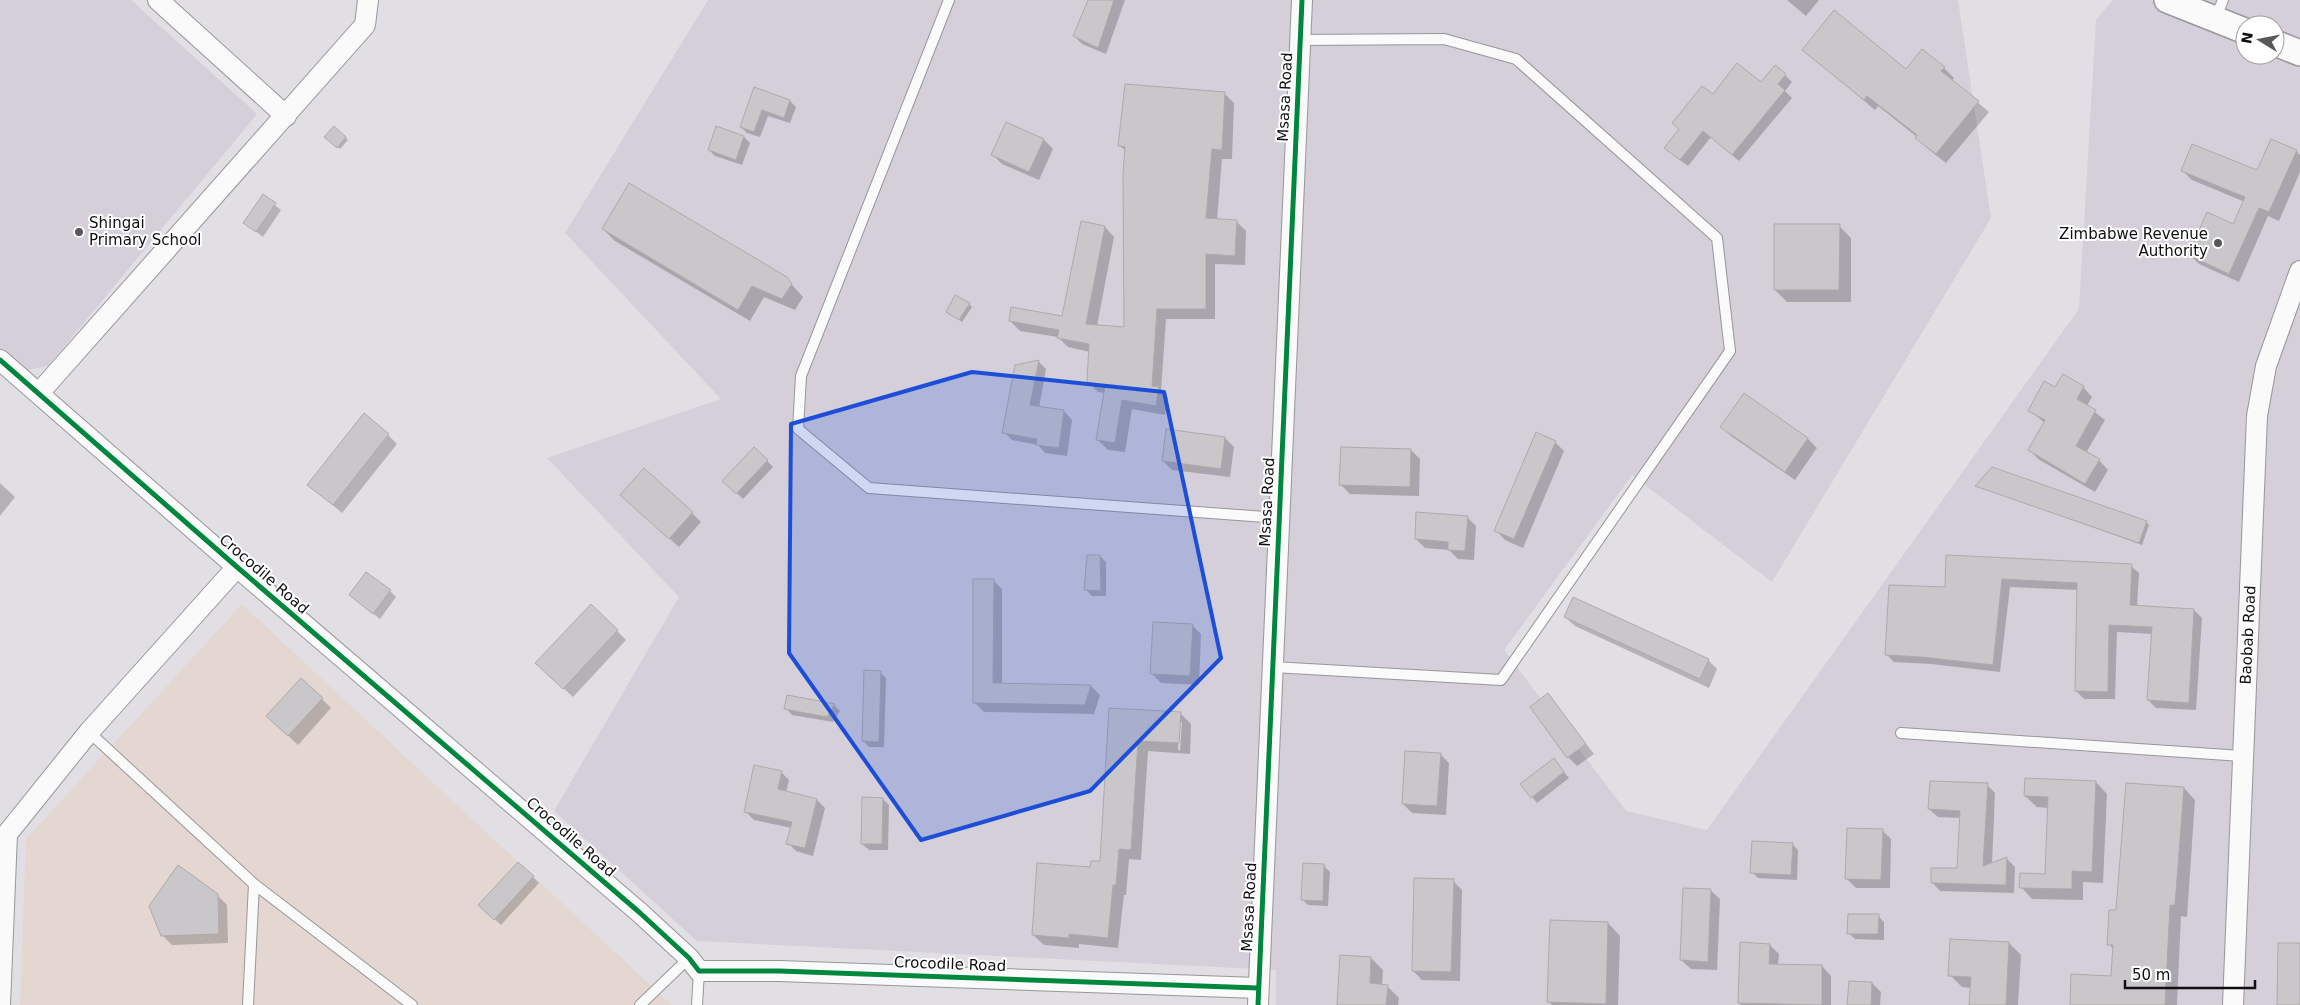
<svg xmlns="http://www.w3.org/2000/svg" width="2300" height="1005" font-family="'DejaVu Sans',sans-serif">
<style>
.commercial{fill:#e4d7d2}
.built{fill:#d4cfd9;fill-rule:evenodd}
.shadow{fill:#0003;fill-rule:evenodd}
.building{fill:#cac7ca;stroke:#acaaab}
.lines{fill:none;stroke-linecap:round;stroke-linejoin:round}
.service-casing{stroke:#979699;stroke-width:12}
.minor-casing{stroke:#979699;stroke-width:22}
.tertiary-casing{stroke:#979699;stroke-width:28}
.service{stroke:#fafafb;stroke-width:10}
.minor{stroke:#fafafb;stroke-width:20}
.tertiary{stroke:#fafafb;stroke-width:25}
.cycleway-casing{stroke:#fff;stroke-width:8}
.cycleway{stroke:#00873e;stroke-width:5}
.marked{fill:#1d4ed8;fill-opacity:0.2;stroke:#1d4ed8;stroke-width:4;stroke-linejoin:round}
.poi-dot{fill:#58575a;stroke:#fff;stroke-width:2}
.labels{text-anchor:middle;stroke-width:4;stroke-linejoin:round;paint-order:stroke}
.street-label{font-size:15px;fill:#0f0e10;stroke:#fff}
.poi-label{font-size:15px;fill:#0f0e10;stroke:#fff;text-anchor:start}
</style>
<rect width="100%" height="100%" fill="#e1dfe4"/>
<!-- commercial -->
<path class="commercial" d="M242 604 518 862 672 1005H20L26 839Z"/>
<!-- built -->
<g class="built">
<path d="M0 0H131L257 114 48 366 23 371 0 351Z"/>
<path d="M708 0H1958L1991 218 1772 582 1632 475 1504 650 1626 811 1707 830 2079 309 2096 20 2113 0H2300V1005H1276V970L697 941 554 811 679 597 547 458 721 399 565 233ZM2245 25H2275V55H2245Z"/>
</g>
<!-- shadow -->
<g class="shadow">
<path d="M1101 0H1125L1106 54 1082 44 1074 36Z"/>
<path d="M1787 0H1819L1806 16Z"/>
<path d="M1804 50 1907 71 1944 68 1954 78 1952 81 1989 112 1946 163 1927 148 1917 137 1878 106 1875 110Z"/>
<path d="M1785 75 1792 82 1785 91 1792 98 1739 161 1711 137 1688 166 1673 155 1713 96 1762 84Z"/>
<path d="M754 89 790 101 796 107 790 123 768 116 760 137 747 133 741 127Z"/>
<path d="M1224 93 1234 103 1232 159H1222L1217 220 1236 221 1246 231 1245 265 1215 264V319H1166L1161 391 1168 398 1165 415 1132 409 1125 452 1108 450 1098 440 1105 393 1098 392 1088 382 1090 352 1068 347 1058 337 1020 331 1010 321 1062 318 1105 227 1114 237 1097 326 1125 328 1126 151 1120 146Z"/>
<path d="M334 127 348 140 340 149 326 136Z"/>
<path d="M717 128 744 137 750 143 742 165 715 156 709 150Z"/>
<path d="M1044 140 1053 149 1039 180 1002 164 993 155Z"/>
<path d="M2296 151 2300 155V172L2279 221 2268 216 2239 282 2199 264 2190 255 2234 226 2245 202 2192 180 2183 171H2258Z"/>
<path d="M263 196 281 210 263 237 245 223Z"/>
<path d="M1839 226 1851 238V302H1787L1775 290Z"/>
<path d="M603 229 786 278 803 297 795 310 764 297 750 321 615 241Z"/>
<path d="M969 304 972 307 962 322 948 312Z"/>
<path d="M1038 361 1046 369 1039 408 1064 411 1072 420 1067 456 1045 453 1038 445 1012 440 1004 432Z"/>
<path d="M2083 387 2092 397 2087 406 2105 420 2086 453 2099 460 2108 470 2095 492 2038 459 2029 449 2045 423 2029 410 2056 389Z"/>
<path d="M1722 427 1808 439 1817 448 1795 480 1731 436Z"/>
<path d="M388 435 397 444 342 513 309 485Z"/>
<path d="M1225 438 1234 447 1230 477 1172 470 1163 461Z"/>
<path d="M1555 442 1564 451 1523 548 1505 540 1496 530Z"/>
<path d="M754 448 773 467 743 499 724 481Z"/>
<path d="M1411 450 1420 459 1419 496 1350 494 1341 485Z"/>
<path d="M0 483 15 497 0 516Z"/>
<path d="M1977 485 2146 522 2149 525 2142 545Z"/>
<path d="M631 504 692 513 701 522 679 547Z"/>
<path d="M1467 517 1476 526 1474 560 1458 559 1449 550 1425 548 1416 539Z"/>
<path d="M1100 556 1106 562V596H1092L1086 590Z"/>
<path d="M1947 557 2131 566 2139 573 2137 607 2194 610 2202 618 2196 710 2156 708 2148 700 2152 634 2117 632 2115 699H2084L2076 691 2078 590 2010 587 2000 672 1931 664 1894 662 1886 654 1946 589Z"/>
<path d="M993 580 1002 589V684L1091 686 1100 695 1094 714 984 712 974 702Z"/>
<path d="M390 591 396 597 380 619 351 595Z"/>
<path d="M1565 617 1708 660 1717 669 1709 688 1575 626Z"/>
<path d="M1192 625 1201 634 1199 685 1161 683 1152 674Z"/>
<path d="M617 631 626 640 573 697 546 673Z"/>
<path d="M880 672 886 678 884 747H869L863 741Z"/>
<path d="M1548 695 1594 754 1577 766 1568 757Z"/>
<path d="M322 699 331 708 298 745 277 725Z"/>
<path d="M834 705 840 711 833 722 792 715 786 708Z"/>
<path d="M1110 709 1180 713 1191 724 1190 754 1148 751 1141 860 1129 859 1126 895H1124L1118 948 1079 944V948L1044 945 1033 935 1091 868 1101 863ZM1179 722H1182L1180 750H1178Z"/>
<path d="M1440 754 1449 763 1446 815 1412 813 1403 804Z"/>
<path d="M1554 760 1569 778 1537 803 1532 797Z"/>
<path d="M781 772 789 780 786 793 817 800 825 808 813 856 796 851 788 843 792 828 754 820 746 812Z"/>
<path d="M2096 782 2107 794 2103 883 2083 882V900L2032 899 2021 887 2046 875 2049 808 2037 807 2025 796Z"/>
<path d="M1987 785 1995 793 1992 864 2007 859 2015 867 2014 893 1940 891 1932 882 1959 870 1961 818 1938 817 1929 809Z"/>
<path d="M2184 788 2195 800 2187 917 2181 916 2177 1005H2071L2112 977 2114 950 2109 944 2117 912Z"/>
<path d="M883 799 889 805 888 850H869L862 844Z"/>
<path d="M1882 830 1891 839 1890 888H1856L1847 879Z"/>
<path d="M1792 844 1798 850 1797 880 1758 878 1752 872Z"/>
<path d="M1324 866 1330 872 1328 906 1308 905 1302 899Z"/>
<path d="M533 877 539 883 501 925 486 911Z"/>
<path d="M1453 881 1462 890 1460 981 1422 980 1413 971Z"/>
<path d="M1710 890 1720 899 1717 970 1691 969 1681 960Z"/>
<path d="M217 895 227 905 228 943 172 945 162 935Z"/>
<path d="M1878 916 1884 922V940L1855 939 1849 933Z"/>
<path d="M1608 923 1620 936 1618 1005H1552L1549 1002Z"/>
<path d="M2009 943 2021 955 2018 1005H1970L1971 988 1962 987 1950 975Z"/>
<path d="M1770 945 1779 954 1778 966H1822L1831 976V1005H1741L1739 1003Z"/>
<path d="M1371 958 1383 970 1382 985 1387 986 1399 998 1398 1005H1338Z"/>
<path d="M1872 983 1881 992 1880 1005H1849Z"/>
</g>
<!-- building -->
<g class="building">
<path d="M1088 0H1114L1098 48 1073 36Z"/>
<path d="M1834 10 1906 69 1922 49 1945 67 1941 71 1979 101 1936 154 1915 138 1917 135 1867 96 1864 100 1802 50Z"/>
<path d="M1737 63 1761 82 1775 65 1786 74 1778 84 1785 90 1732 155 1703 131 1680 160 1664 148 1679 129 1672 123 1702 86 1713 94Z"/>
<path d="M1125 84 1225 92 1222 150 1212 149 1206 218 1237 220 1235 256 1206 254V309H1157L1152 386 1159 387 1156 406 1122 400 1115 443 1096 440 1105 386 1087 382 1089 344 1057 338 1059 330 1009 321 1011 307 1062 316 1081 221 1105 226 1086 324 1124 327 1123 174 1125 147 1118 146Z"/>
<path d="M754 87 790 100 784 118 762 110 754 132 740 127Z"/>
<path d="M1006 122 1044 139 1029 172 991 155Z"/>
<path d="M334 126 346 137 337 148 324 137Z"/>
<path d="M716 126 744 136 736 160 708 150Z"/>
<path d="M2271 139 2297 150 2269 212 2259 208 2229 274 2188 255 2207 212 2233 224 2245 197 2181 171 2192 144 2257 170Z"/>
<path d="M629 183 787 277 792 284 782 299 752 286 738 310 602 229Z"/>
<path d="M263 194 276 203 256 232 243 223Z"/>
<path d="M1774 224H1840L1839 290H1774Z"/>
<path d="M955 295 970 303 959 320 946 312Z"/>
<path d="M1039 360 1030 405 1064 410 1059 448 1036 445 1037 439 1002 433 1015 365Z"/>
<path d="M2063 374 2084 386 2077 399 2096 410 2076 446 2100 459 2085 484 2028 450 2045 420 2028 411 2044 381 2055 387Z"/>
<path d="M1744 393 1808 438 1785 472 1720 427Z"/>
<path d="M364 413 389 434 333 505 307 485Z"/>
<path d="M1166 429 1225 437 1221 469 1162 461Z"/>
<path d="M1536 432 1556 441 1514 539 1494 531Z"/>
<path d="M754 447 768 460 736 494 722 481Z"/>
<path d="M1341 447 1411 449 1410 487 1339 485Z"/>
<path d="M1992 467 2147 521 2139 543 1975 486Z"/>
<path d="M644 468 693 512 669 539 620 495Z"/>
<path d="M1416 512 1468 516 1465 551 1448 550V542L1415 539Z"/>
<path d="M1087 555H1100L1101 591 1084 590Z"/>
<path d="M1946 555 2132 564 2130 605 2194 609 2189 703 2147 700 2152 627 2109 625 2108 692 2075 691 2077 583 2002 579 1993 665 1922 657 1885 655 1889 585 1945 587Z"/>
<path d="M366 572 391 590 373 614 349 595Z"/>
<path d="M973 579H994L993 683 1091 685 1085 705 973 703Z"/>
<path d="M1573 597 1709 659 1700 679 1564 617Z"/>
<path d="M591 604 618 630 563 689 535 663Z"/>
<path d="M1153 622 1193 624 1190 676 1150 674Z"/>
<path d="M864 670 881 671 879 742 862 741Z"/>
<path d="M301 678 323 698 288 736 266 716Z"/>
<path d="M1548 693 1586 744 1567 758 1530 707Z"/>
<path d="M787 695 835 704 827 717 784 709Z"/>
<path d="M1109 708 1181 712 1179 743 1138 741 1131 850 1119 849 1116 885H1113L1108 938 1069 934V938L1032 935 1037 863 1090 867 1091 861H1100Z"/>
<path d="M1405 751 1441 753 1437 806 1402 804Z"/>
<path d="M1554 758 1564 772 1531 798 1520 784Z"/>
<path d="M754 765 782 771 778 789 817 799 805 848 786 844 792 822 744 812Z"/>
<path d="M2025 778 2096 781 2092 872 2072 871V889L2019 888 2020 873 2045 874 2048 797 2024 796Z"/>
<path d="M1930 781 1988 783 1983 866 2007 857 2006 885 1931 883V868H1957L1960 811 1928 809Z"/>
<path d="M2126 783 2184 787 2175 905H2170L2165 1005H2070L2071 974 2111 976 2113 945H2107L2109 910H2116Z"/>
<path d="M862 797 883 798 882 844H861Z"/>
<path d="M1847 828 1883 829 1881 880 1845 879Z"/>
<path d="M1752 841 1793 843 1791 875 1750 873Z"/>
<path d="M518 862 534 876 494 920 478 905Z"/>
<path d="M1303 863 1324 864 1323 901 1301 900Z"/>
<path d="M178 865 218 894 219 934 161 936 149 906Z"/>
<path d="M1414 878 1454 879 1451 972 1412 971Z"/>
<path d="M1683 888 1711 889 1708 962 1680 960Z"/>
<path d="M1848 914H1879L1878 934H1847Z"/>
<path d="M1550 920 1608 922 1606 1004 1547 1002Z"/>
<path d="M1950 939 2009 942 2006 1005H1969L1971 977 1948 976Z"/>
<path d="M1740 942 1770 944 1769 964 1822 965V1005L1738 1003Z"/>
<path d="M2278 943H2300V1005H2277Z"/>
<path d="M1340 955 1371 957 1370 983 1388 985 1386 1005H1337Z"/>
<path d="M1849 981 1872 982 1871 1005H1847Z"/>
</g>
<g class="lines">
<defs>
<g id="service">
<path d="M949 0 801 376 798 429 869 488 1279 518"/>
<path d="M2215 19 2223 0"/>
<path d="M1273 667 1501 680 1730 351 1717 238 1516 59 1444 39 1300 40"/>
<path d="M89 732 254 884 412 1005"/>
<path d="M1901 733 2242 756"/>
<path d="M248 1005 254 884"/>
<path d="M640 1005 689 958"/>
<path d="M697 1005 699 971"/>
</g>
<g id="minor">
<path d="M158 0 286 116"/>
<path d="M0 360 237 567 639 912 689 958 699 971H779L1258 988"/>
<path d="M39 393 365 25 368 0"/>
<path d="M0 1005 7 834 89 732 237 567"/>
<path d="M1258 1005 1302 0"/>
<path d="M2233 1005 2257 416 2266 366 2300 271"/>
</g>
<g id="tertiary">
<path d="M2167 0 2245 31"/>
<path d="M2275 43 2300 53"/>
</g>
</defs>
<!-- service casing -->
<use href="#service" class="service-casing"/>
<!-- minor casing -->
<use href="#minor" class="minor-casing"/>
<!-- tertiary casing -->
<use href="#tertiary" class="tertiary-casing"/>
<!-- service -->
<use href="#service" class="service"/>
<!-- minor -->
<use href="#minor" class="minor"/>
<!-- tertiary -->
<use href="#tertiary" class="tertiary"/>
<defs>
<g id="cycleway">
<path d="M0 360 237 567 639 912 689 958 699 971H779L1258 988"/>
<path d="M1258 1005 1302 0"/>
</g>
</defs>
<!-- cycleway casing -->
<use href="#cycleway" class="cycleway-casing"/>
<!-- cycleway -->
<use href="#cycleway" class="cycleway"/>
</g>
<!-- marked area -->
<path class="marked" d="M972 372 1164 392 1221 658 1090 791 921 840 789 653 791 424Z"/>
<!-- markers -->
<g class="poi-dot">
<circle cx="79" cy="232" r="5"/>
<circle cx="2218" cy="243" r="5"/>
</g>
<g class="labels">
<!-- street labels -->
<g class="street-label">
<text transform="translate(1285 97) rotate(-87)" y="5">Msasa Road</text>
<text transform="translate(1267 502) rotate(-87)" y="5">Msasa Road</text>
<text transform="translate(264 574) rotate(41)" y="5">Crocodile Road</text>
<text transform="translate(2248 635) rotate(-87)" y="5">Baobab Road</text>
<text transform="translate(571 837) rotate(41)" y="5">Crocodile Road</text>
<text transform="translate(1249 907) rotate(-87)" y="5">Msasa Road</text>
<text transform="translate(950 964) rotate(2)" y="5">Crocodile Road</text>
</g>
<!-- poi labels -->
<g class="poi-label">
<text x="89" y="228">Shingai<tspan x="89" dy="17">Primary School</tspan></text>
<text x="2208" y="239" text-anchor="end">Zimbabwe Revenue<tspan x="2208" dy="17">Authority</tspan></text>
</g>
</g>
<!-- north arrow -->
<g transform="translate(2260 40) rotate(280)"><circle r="24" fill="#ffffff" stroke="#9f9f9f"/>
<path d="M0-4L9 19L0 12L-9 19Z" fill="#58575a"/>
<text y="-8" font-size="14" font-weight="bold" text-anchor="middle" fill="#0f0e10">N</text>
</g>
<!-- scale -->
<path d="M2125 980v8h130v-8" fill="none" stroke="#0f0e10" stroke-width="2.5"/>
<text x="2132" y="980" font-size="15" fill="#0f0e10" stroke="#ffffff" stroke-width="4" paint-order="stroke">50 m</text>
</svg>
